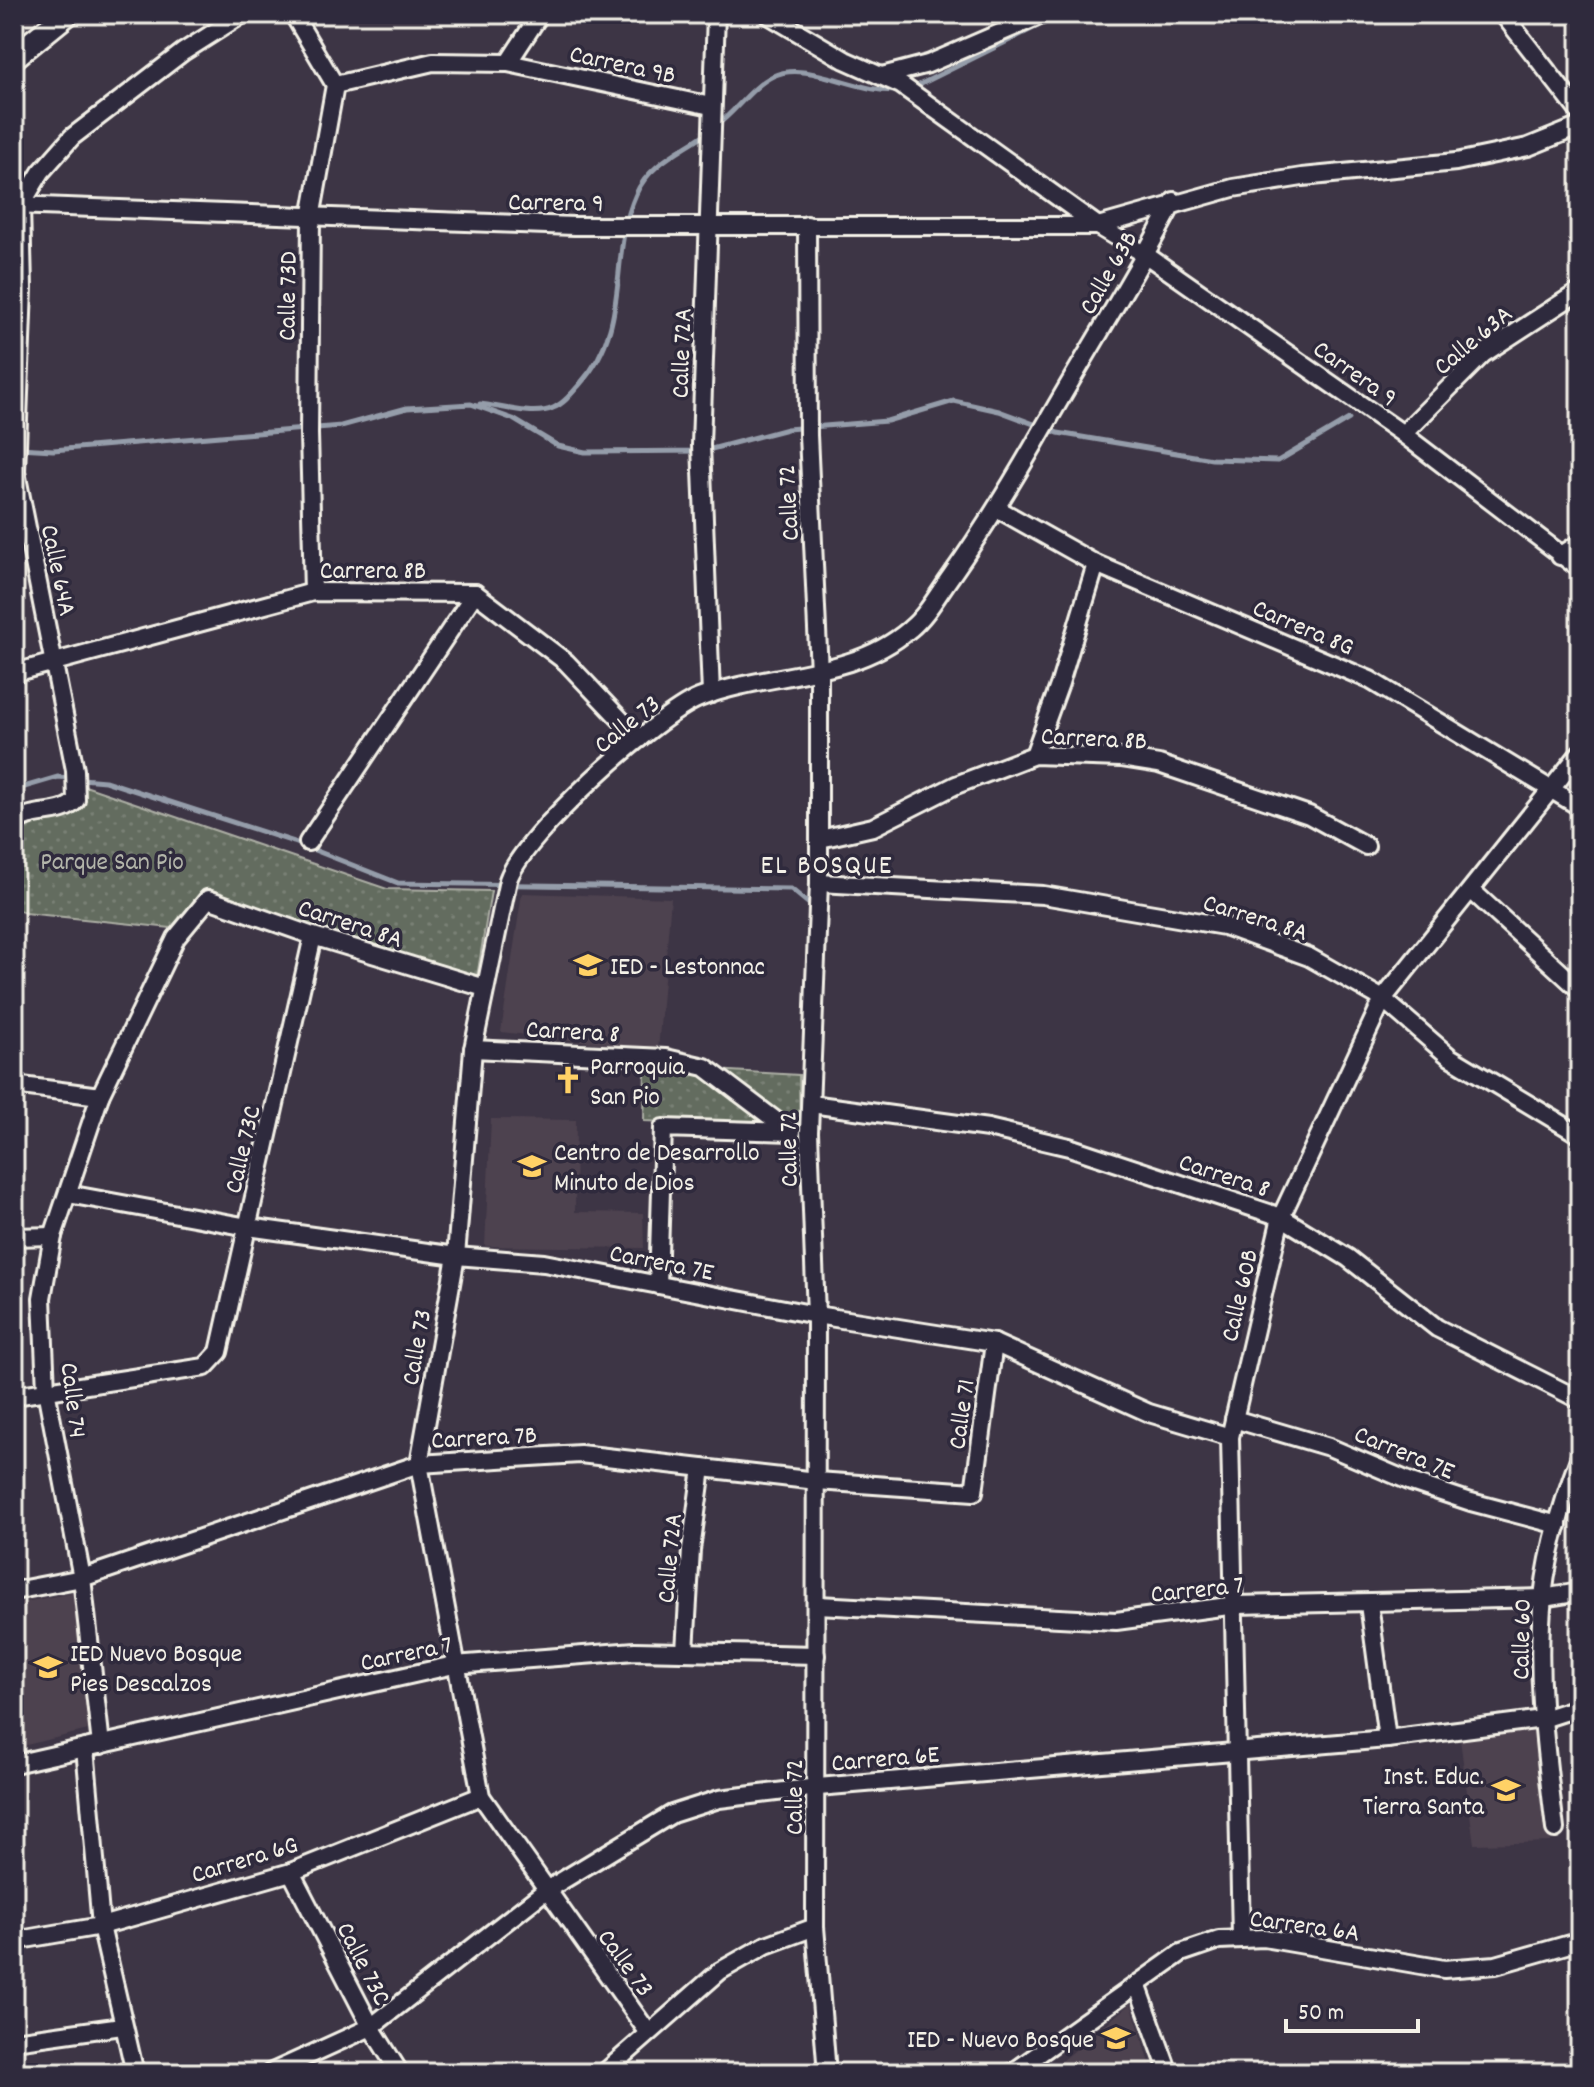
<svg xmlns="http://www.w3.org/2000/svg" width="1594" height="2087" font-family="Dekko,sans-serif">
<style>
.built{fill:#4e424f}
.park{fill:url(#park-dots);stroke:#acaea4;stroke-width:2}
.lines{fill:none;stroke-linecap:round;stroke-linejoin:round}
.stream{stroke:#959daa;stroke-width:5}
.minor-casing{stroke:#f4f1e8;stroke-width:22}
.tertiary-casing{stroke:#f4f1e8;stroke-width:28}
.minor{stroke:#2f2a3d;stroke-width:16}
.tertiary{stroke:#2f2a3d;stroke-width:22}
.labels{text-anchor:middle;stroke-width:7;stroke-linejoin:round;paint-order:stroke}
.street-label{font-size:26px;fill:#f4f1e8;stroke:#2f2a3d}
.park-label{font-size:26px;fill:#b3b5aa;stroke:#2f2a3d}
.poi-label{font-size:26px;fill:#f4f1e8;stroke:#2f2a3d;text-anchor:start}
.neighbourhood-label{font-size:28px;letter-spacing:2px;fill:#f4f1e8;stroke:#2f2a3d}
</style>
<defs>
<pattern id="park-dots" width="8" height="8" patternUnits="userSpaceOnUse" patternTransform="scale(2)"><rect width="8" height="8" fill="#636c5f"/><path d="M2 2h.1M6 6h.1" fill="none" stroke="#7a8176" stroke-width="1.8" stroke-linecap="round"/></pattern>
</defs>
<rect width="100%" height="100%" fill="#3d3545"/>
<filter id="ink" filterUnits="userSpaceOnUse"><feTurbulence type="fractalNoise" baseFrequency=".0125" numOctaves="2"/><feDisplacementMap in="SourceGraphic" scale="16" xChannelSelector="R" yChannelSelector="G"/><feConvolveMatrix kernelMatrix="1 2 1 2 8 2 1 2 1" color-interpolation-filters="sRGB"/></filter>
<g filter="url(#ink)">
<!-- built -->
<g class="built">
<path d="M522 893 671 898 658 1050 501 1032Z"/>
<path d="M491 1119 576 1120 575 1212 643 1213 644 1248 485 1246Z"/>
<path d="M77 1592 88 1730 14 1748V1604Z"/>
<path d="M1540 1728 1551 1842 1474 1844 1460 1739Z"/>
<path d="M1131 2003 1153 2073H1048Z"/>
</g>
<!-- park -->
<g class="park">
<path d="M85 786 387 889 491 891 477 977 313 932 203 890 171 928 25 913 14 908 16 838 20 830 82 796Z"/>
<path d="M645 1066 799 1075 800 1127 644 1121Z"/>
</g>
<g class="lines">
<!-- stream -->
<g class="stream">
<path d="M911 89 1062 14"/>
<path d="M717 125C736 111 752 86 773 76 808 59 861 96 901 90"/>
<path d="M480 404C500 406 534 417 553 408 564 404 573 392 580 384 633 325 607 259 636 194 649 163 684 150 709 131"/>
<path d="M19 448 53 450 341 426 407 408 471 404 513 419 558 446 585 452 704 451 787 429 887 421 954 401 999 411 1058 433 1212 459 1278 461 1349 419"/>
<path d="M14 790 58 777 105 781 294 842 398 883 791 889 814 908"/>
</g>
<defs>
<g id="minor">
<path d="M293 14 335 85 311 218 309 434 313 592"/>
<path d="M767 14 845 60 901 85 1098 226 1146 255 1403 434 1580 569"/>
<path d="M1503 14 1580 113"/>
<path d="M508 63 540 14"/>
<path d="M882 76 928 64 1044 14"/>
<path d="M335 85 433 62 508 63 711 106"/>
<path d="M14 205 574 226H1098L1233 188 1302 177 1456 162 1528 147 1580 126"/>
<path d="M807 225 808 435 819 672V883L809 1132 816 1315 815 1927 827 2073"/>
<path d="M1403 434 1483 354 1580 291"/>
<path d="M998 509 1096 564 1370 680 1580 807"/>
<path d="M1560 556 1580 543"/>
<path d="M14 673 313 592 475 593 566 662 639 739"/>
<path d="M711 694 701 445 716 14"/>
<path d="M1034 755 1060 683 1096 564"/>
<path d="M14 824C30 807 62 818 76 800L75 770 16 472 23 288 21 205 41 172 72 137 183 52 243 14"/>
<path d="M820 839 873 827 956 785 1034 755 1121 758 1159 764 1309 815 1366 846"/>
<path d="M308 842 475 593"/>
<path d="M819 883 1043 895 1224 926 1309 957 1383 999 1450 1057 1580 1135"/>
<path d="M1471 890 1580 990"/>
<path d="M473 1049 666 1058 705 1067 791 1132"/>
<path d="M14 1085 100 1096"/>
<path d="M811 1104 988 1128 1069 1147 1281 1217 1348 1258 1437 1328 1580 1400"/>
<path d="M68 1194 248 1227 456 1256 544 1263 816 1315 994 1343 1149 1413 1230 1437"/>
<path d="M14 1237 53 1236"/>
<path d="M658 1285 663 1128 792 1132"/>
<path d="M14 1396 205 1367 219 1352 313 936"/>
<path d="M1234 1419 1329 1447 1411 1482 1471 1502 1558 1525"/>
<path d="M14 1591 82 1578 419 1464 580 1454 817 1481 974 1492 994 1343"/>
<path d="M1369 1604 1387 1739"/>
<path d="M818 1605 1116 1621 1236 1605 1543 1598 1580 1592"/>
<path d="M685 1651 691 1550 702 1468"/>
<path d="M101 1745 82 1578 46 1390 42 1298 53 1236 100 1096 176 938 208 899 313 936 485 988"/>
<path d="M85 1748 101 1926 135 2073"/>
<path d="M14 1764 454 1665 635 1651 816 1655"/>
<path d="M1555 1829C1546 1753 1535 1674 1543 1597 1548 1549 1563 1501 1580 1456"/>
<path d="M291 1872 371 2027 400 2073"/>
<path d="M1241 1937 1230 1437 1281 1217 1383 999 1580 753"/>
<path d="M14 1941 101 1926 291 1872 481 1796"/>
<path d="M1137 1984 1169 2073"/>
<path d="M648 2032 481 1796 419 1464 456 1256 473 1049 508 880C522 837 655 716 699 698 768 671 851 680 910 629 927 615 938 594 951 576 986 526 1017 475 1047 422 1089 348 1135 277 1174 201"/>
<path d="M14 2041 122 2026"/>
<path d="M270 2073 371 2027 545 1891 672 1814 719 1799 818 1787 1387 1739 1543 1719 1580 1707"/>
<path d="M604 2073 720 1971 766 1945 815 1927"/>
<path d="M1012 2073 1181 1953 1219 1940 1264 1938 1444 1969 1496 1965 1580 1941"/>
</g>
<path id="tertiary" d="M14 57 67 14"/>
</defs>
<!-- minor casing -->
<use href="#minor" class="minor-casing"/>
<!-- tertiary casing -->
<use href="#tertiary" class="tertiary-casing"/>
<!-- minor -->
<use href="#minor" class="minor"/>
<!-- tertiary -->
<use href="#tertiary" class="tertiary"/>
</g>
</g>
<!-- icons -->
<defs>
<symbol id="school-bare" viewBox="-9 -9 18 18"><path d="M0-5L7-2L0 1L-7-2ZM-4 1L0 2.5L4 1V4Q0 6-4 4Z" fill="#ffd166" stroke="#2f2a3d" stroke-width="2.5" paint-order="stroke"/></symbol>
<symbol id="church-bare" viewBox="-9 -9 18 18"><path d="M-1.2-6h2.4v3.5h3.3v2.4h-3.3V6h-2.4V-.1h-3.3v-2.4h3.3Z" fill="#ffd166" stroke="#2f2a3d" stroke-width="2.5" paint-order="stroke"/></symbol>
</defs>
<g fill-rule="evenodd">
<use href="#school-bare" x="568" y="945" width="40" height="40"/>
<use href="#church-bare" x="548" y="1060" width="40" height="40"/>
<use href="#school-bare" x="512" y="1146" width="40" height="40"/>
<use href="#school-bare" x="28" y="1647" width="40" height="40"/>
<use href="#school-bare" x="1486" y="1770" width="40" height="40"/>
<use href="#school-bare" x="1096" y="2018" width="40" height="40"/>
</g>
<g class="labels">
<!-- street labels -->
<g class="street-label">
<text transform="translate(623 63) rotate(12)" y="9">Carrera 9B</text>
<text transform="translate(556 201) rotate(1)" y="9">Carrera 9</text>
<text transform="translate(1107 272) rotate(-60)" y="9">Calle 63B</text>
<text transform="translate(286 296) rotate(-89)" y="9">Calle 73D</text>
<text transform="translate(1472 339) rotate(-40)" y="9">Calle 63A</text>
<text transform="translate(680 353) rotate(-88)" y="9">Calle 72A</text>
<text transform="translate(1356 372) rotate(35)" y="9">Carrera 9</text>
<text transform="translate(787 503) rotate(-93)" y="9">Calle 72</text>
<text x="373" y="578">Carrera 8B</text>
<text transform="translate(60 570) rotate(78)" y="9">Calle 64A</text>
<text transform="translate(1304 626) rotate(23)" y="9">Carrera 8G</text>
<text transform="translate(626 723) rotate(-39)" y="9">Calle 73</text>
<text transform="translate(1094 737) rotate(3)" y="9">Carrera 8B</text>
<text transform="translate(1256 916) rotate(17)" y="9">Carrera 8A</text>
<text transform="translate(351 922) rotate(18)" y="9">Carrera 8A</text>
<text transform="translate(573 1030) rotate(3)" y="9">Carrera 8</text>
<text transform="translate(241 1149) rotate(-77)" y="9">Calle 73C</text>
<text transform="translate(787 1149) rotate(-91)" y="9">Calle 72</text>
<text transform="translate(1225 1174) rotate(18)" y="9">Carrera 8</text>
<text transform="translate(662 1261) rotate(11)" y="9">Carrera 7E</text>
<text transform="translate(1238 1295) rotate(-77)" y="9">Calle 60B</text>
<text transform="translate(415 1347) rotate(-80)" y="9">Calle 73</text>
<text transform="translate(75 1400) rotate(83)" y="9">Calle 74</text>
<text transform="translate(960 1414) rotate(-82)" y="9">Calle 71</text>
<text transform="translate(484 1436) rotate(-3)" y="9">Carrera 7B</text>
<text transform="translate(1405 1451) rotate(22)" y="9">Carrera 7E</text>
<text transform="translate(668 1558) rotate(-85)" y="9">Calle 72A</text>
<text transform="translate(1197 1588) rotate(-6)" y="9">Carrera 7</text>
<text transform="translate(1520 1639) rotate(-89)" y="9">Calle 60</text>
<text transform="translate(406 1652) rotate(-12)" y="9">Carrera 7</text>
<text transform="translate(885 1757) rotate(-5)" y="9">Carrera 6E</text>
<text transform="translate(793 1797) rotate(-90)" y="9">Calle 72</text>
<text transform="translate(244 1858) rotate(-17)" y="9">Carrera 6G</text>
<text transform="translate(1305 1924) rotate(8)" y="9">Carrera 6A</text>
<text transform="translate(627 1962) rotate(54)" y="9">Calle 73</text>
<text transform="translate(365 1963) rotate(63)" y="9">Calle 73C</text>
</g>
<!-- park labels -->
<g class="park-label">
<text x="112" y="869">Parque San Pio</text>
</g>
<!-- poi labels -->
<g class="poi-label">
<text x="610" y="974">IED - Lestonnac</text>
<text x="590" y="1074">Parroquia<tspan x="590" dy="30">San Pio</tspan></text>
<text x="554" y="1160">Centro de Desarrollo<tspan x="554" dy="30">Minuto de Dios</tspan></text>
<text x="70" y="1661">IED Nuevo Bosque<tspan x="70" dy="30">Pies Descalzos</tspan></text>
<text x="1484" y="1784" text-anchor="end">Inst. Educ.<tspan x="1484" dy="30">Tierra Santa</tspan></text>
<text x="1094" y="2047" text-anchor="end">IED - Nuevo Bosque</text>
</g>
<!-- neighbourhood labels -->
<g class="neighbourhood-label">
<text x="827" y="873">EL BOSQUE</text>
</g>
</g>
<!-- margin -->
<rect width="1594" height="2087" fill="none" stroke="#2f2a3d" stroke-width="48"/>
<rect x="24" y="24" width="1546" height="2039" fill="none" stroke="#f4f1e8" stroke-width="3" filter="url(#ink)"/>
<!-- scale -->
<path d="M1286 2019v12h132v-12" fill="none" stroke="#f4f1e8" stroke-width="4"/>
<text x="1298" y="2019" font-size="24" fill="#f4f1e8" stroke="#2f2a3d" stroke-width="6" paint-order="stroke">50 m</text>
</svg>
